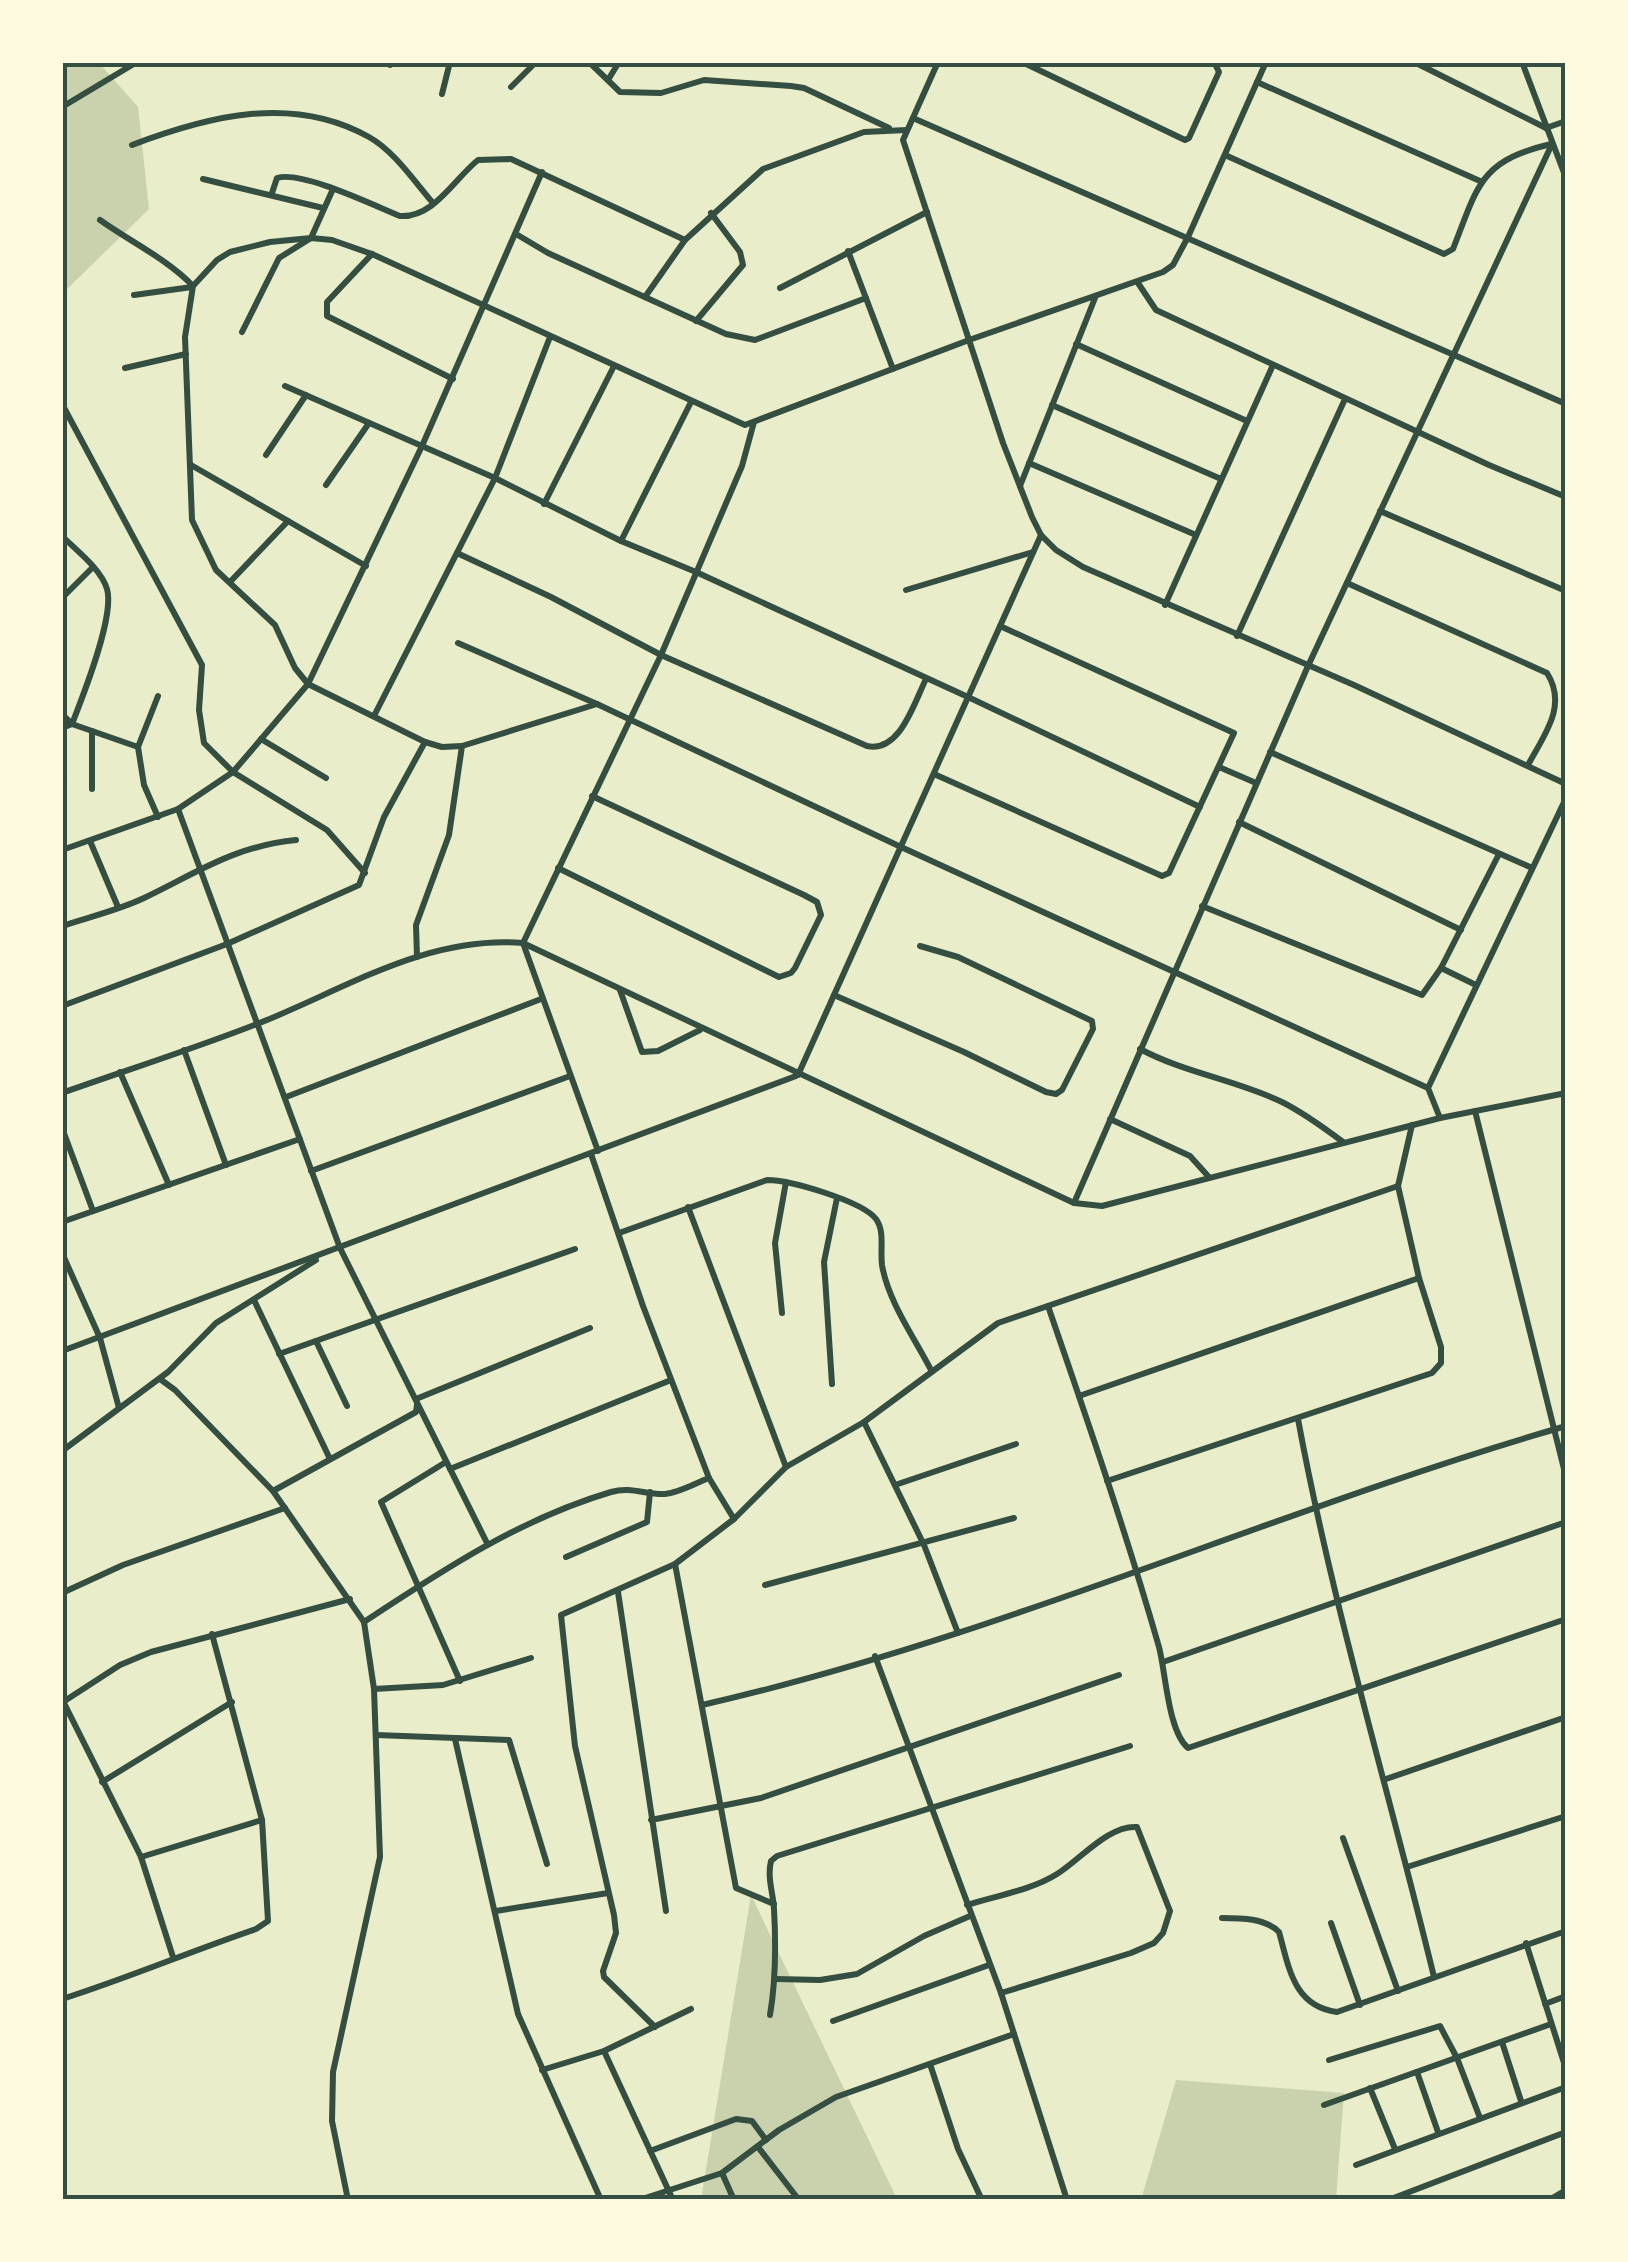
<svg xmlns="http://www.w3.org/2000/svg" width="1628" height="2262" font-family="Poppins,sans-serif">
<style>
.green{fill:#cad2ad}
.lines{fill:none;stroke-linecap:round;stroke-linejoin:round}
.minor{stroke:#344e41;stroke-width:6}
.neatline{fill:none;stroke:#344e41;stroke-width:4}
</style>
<rect width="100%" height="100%" fill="#e9edc9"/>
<!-- green -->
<g class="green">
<path d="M63 63H99L138 107 149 209 63 293Z"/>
<path d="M751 1895 897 2199 701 2200Z"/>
<path d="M1176 2080 1344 2093 1336 2199 1141 2200Z"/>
</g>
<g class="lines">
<!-- minor -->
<g class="minor">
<path d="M589 62 620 92 661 93 704 80 791 86 804 88 889 128"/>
<path d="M938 62 903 140 1003 443 1032 517 1041 535 1056 550 1083 567 1354 685 1566 784"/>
<path d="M1022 62 1185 140 1189 138 1219 72 1214 62"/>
<path d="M1414 62 1546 128"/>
<path d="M1522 62 1566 178"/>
<path d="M390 65V62"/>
<path d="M608 80 619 62"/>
<path d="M1257 82 1480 181"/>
<path d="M511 87 536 62"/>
<path d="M442 94 450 62"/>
<path d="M62 107 137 62"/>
<path d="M913 118 1566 404"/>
<path d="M1546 128 1566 121"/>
<path d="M132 145C208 116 293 94 369 137 394 151 414 181 433 203"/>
<path d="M1225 155 1444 254 1453 249C1478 186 1479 161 1551 144"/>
<path d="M203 179 323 208"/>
<path d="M272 193 277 178C301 170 375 206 400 216 434 218 454 179 478 160L511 159 685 240"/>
<path d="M100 220C131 242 167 259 193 286"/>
<path d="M516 234 548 253 726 334 755 340 866 298"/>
<path d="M848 251 893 369"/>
<path d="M372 254 327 302V316L453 379"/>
<path d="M1138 283 1156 310 1489 465 1566 497"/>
<path d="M780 288 927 212"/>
<path d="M134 295 192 287"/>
<path d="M645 297 685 240 763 169 864 132 907 130"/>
<path d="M696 321 743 265 740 252 711 213"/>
<path d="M242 332 279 258 311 238 333 189"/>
<path d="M1076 344 1247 421"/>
<path d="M125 368 186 354"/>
<path d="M285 386 495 478 621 541 696 572 968 697 1200 807"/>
<path d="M62 404 202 665 199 710 204 743 233 772 327 830 365 873"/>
<path d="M1052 405 1221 479"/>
<path d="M266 455 306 395"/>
<path d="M1029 463 1196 535"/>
<path d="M191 465 366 566"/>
<path d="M326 485 369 423"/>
<path d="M1020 486 1095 298"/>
<path d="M544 504 614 366"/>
<path d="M1380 511 1566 591"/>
<path d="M62 536C77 551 101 569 107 589 115 616 83 696 72 724L62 728"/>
<path d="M621 541 691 402"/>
<path d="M457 553 551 597 661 655 867 746C900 753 914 703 926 679"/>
<path d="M230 582 288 521"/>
<path d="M1347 583 1547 673C1568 706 1544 735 1528 765"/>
<path d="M906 590 1033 552"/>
<path d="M62 598 93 567"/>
<path d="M1165 605 1273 365"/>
<path d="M1237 636 1345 399"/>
<path d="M458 643 597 704 901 847 1428 1088"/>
<path d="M597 704 462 746 442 747 425 742 308 684 295 668 275 625 216 570 192 520 185 337 193 286 217 260 230 252 270 242 311 238 332 240 372 254 745 425 969 340 1163 272 1173 265 1188 237 1266 62"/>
<path d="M62 714 72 724 138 747 144 785 158 817"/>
<path d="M374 716 495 478 550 337"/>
<path d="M261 739 326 778"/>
<path d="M138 747 158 696"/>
<path d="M1270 752 1530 867"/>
<path d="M1219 767 1256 783"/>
<path d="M934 774 1162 876 1169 873 1234 733 1000 626"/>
<path d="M62 776 64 782"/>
<path d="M92 789V731"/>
<path d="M178 809 340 1248 487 1543"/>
<path d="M1239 822 1461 930"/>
<path d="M90 841 118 907"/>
<path d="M62 850 178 809 233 772 308 684 422 446 542 172"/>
<path d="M558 868 779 977 791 973 795 968 821 915 817 902 804 895 592 796"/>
<path d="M1202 906 1422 995 1441 968 1499 854"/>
<path d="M62 926C89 917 119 910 144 898 198 872 235 846 296 840"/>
<path d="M523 943 661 655 742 466 754 422"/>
<path d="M523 943 598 1151"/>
<path d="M417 957 416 925 449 835 462 746"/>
<path d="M1441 968 1476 985"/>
<path d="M620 990 642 1052 658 1051 700 1030"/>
<path d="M834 995 964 1052 1046 1092 1056 1094 1062 1090 1093 1029 1092 1021 958 957 920 946"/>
<path d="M62 1006 227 944 359 885 384 817 425 742"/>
<path d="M1140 1049C1185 1073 1236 1080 1282 1102 1304 1113 1323 1127 1343 1142"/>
<path d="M184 1050 226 1165"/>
<path d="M120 1072 169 1185"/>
<path d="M798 1075 1041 535"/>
<path d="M62 1093C127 1070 193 1049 257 1024 344 990 426 935 523 943L1074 1203 1102 1206 1440 1118 1566 1093"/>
<path d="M286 1097 541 999"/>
<path d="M1475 1111 1566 1477"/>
<path d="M1440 1118 1428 1088 1566 798"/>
<path d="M1110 1119 1190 1156 1208 1176"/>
<path d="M62 1128 93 1211"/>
<path d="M591 1154 643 1306 709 1478 734 1519"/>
<path d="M311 1171 570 1076"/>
<path d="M1074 1203 1308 666 1552 144"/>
<path d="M688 1207 786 1467"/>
<path d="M62 1222 300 1139"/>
<path d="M619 1233 767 1180C790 1180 862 1201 876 1219 885 1231 880 1250 882 1265 888 1301 914 1337 931 1370"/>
<path d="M62 1253 100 1338 119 1408"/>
<path d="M254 1300 330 1459"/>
<path d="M1048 1306C1087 1419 1126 1532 1159 1647 1166 1674 1168 1731 1188 1748L1566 1619"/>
<path d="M782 1313 775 1243 786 1182"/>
<path d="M316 1341 347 1406"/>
<path d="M62 1351 796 1076"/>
<path d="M279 1354 575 1249"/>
<path d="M160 1379 175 1390 273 1491 364 1622 374 1689 380 1857 333 2072 332 2121 348 2200"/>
<path d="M832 1384 824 1262 837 1198"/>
<path d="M1079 1396 1419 1278"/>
<path d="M416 1399 590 1328"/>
<path d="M1298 1419C1333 1608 1389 1791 1434 1977"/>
<path d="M864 1422 924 1545 958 1633"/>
<path d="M62 1451 168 1372 216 1323 316 1260"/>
<path d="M446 1462 381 1502 460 1681"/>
<path d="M450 1469 671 1380"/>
<path d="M1107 1481 1432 1373 1441 1363V1347L1419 1278 1398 1186 1412 1125"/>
<path d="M895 1485 1016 1444"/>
<path d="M273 1491 416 1412 417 1405"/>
<path d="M566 1557 647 1522 650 1492"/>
<path d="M675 1564 736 1888 774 1904"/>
<path d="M765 1585 1014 1518"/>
<path d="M618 1592 666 1911"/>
<path d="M62 1593 123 1565 285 1508"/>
<path d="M364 1622C443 1570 520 1519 611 1492 631 1486 646 1495 665 1494 679 1493 696 1483 709 1478"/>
<path d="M875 1656 1001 1993 1067 2200"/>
<path d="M1163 1662 1566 1522"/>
<path d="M374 1689 443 1685 531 1658"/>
<path d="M63 1701 141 1857 173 1957"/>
<path d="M63 1702 120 1665 151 1652 350 1599"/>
<path d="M702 1705C997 1638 1275 1510 1566 1426"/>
<path d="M376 1735 509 1740 547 1864"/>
<path d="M455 1739 518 2014 601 2200"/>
<path d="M1386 1779 1566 1717"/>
<path d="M102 1782 232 1702"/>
<path d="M651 1820 761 1798 1119 1675"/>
<path d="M1343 1838 1398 1991"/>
<path d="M141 1857 262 1820"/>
<path d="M1407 1867 1566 1816"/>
<path d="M967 1905C995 1896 1032 1890 1057 1874 1080 1860 1108 1825 1137 1827L1170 1911 1163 1933 1154 1943 1131 1953 1001 1993"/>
<path d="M496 1911 608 1893"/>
<path d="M1222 1918C1241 1918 1265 1918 1279 1932 1289 1967 1293 2006 1337 2012L1566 1931"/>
<path d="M1331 1923 1360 2005"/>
<path d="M1526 1943 1566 2069"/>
<path d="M776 1979 820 1980 857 1974 924 1936 970 1916"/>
<path d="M62 1999C128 1978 191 1951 256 1929L268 1921 262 1820 212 1634"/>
<path d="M1545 2004 1566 1996"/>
<path d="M770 2015C776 1980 776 1945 774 1909 773 1892 767 1878 771 1861L777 1856 1130 1746"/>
<path d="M833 2021 989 1965"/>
<path d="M655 2027 604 1977 603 1971 616 1933 614 1915 575 1746 561 1615 675 1564 734 1519 786 1467 864 1422 998 1323 1398 1186"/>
<path d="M1502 2042 1521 2101"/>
<path d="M604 2051 673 2200"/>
<path d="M1329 2060 1440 2026 1457 2058 1480 2118"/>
<path d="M930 2064 958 2149 982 2200"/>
<path d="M542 2070 604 2051 691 2009"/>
<path d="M1417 2072 1438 2132"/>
<path d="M1370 2088 1395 2149"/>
<path d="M1324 2105 1551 2024"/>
<path d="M758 2147 799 2200"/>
<path d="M650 2151 736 2119 752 2121 766 2140"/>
<path d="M1356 2165 1566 2087"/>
<path d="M722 2173 734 2200"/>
<path d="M1391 2199 1566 2132"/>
<path d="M639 2200 722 2173 779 2130 836 2097 1014 2034"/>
<path d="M1549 2200 1566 2190"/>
</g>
</g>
<!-- border -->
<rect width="1628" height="2262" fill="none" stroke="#fefae0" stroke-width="130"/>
<rect x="65" y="65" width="1498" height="2132" class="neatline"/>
</svg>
